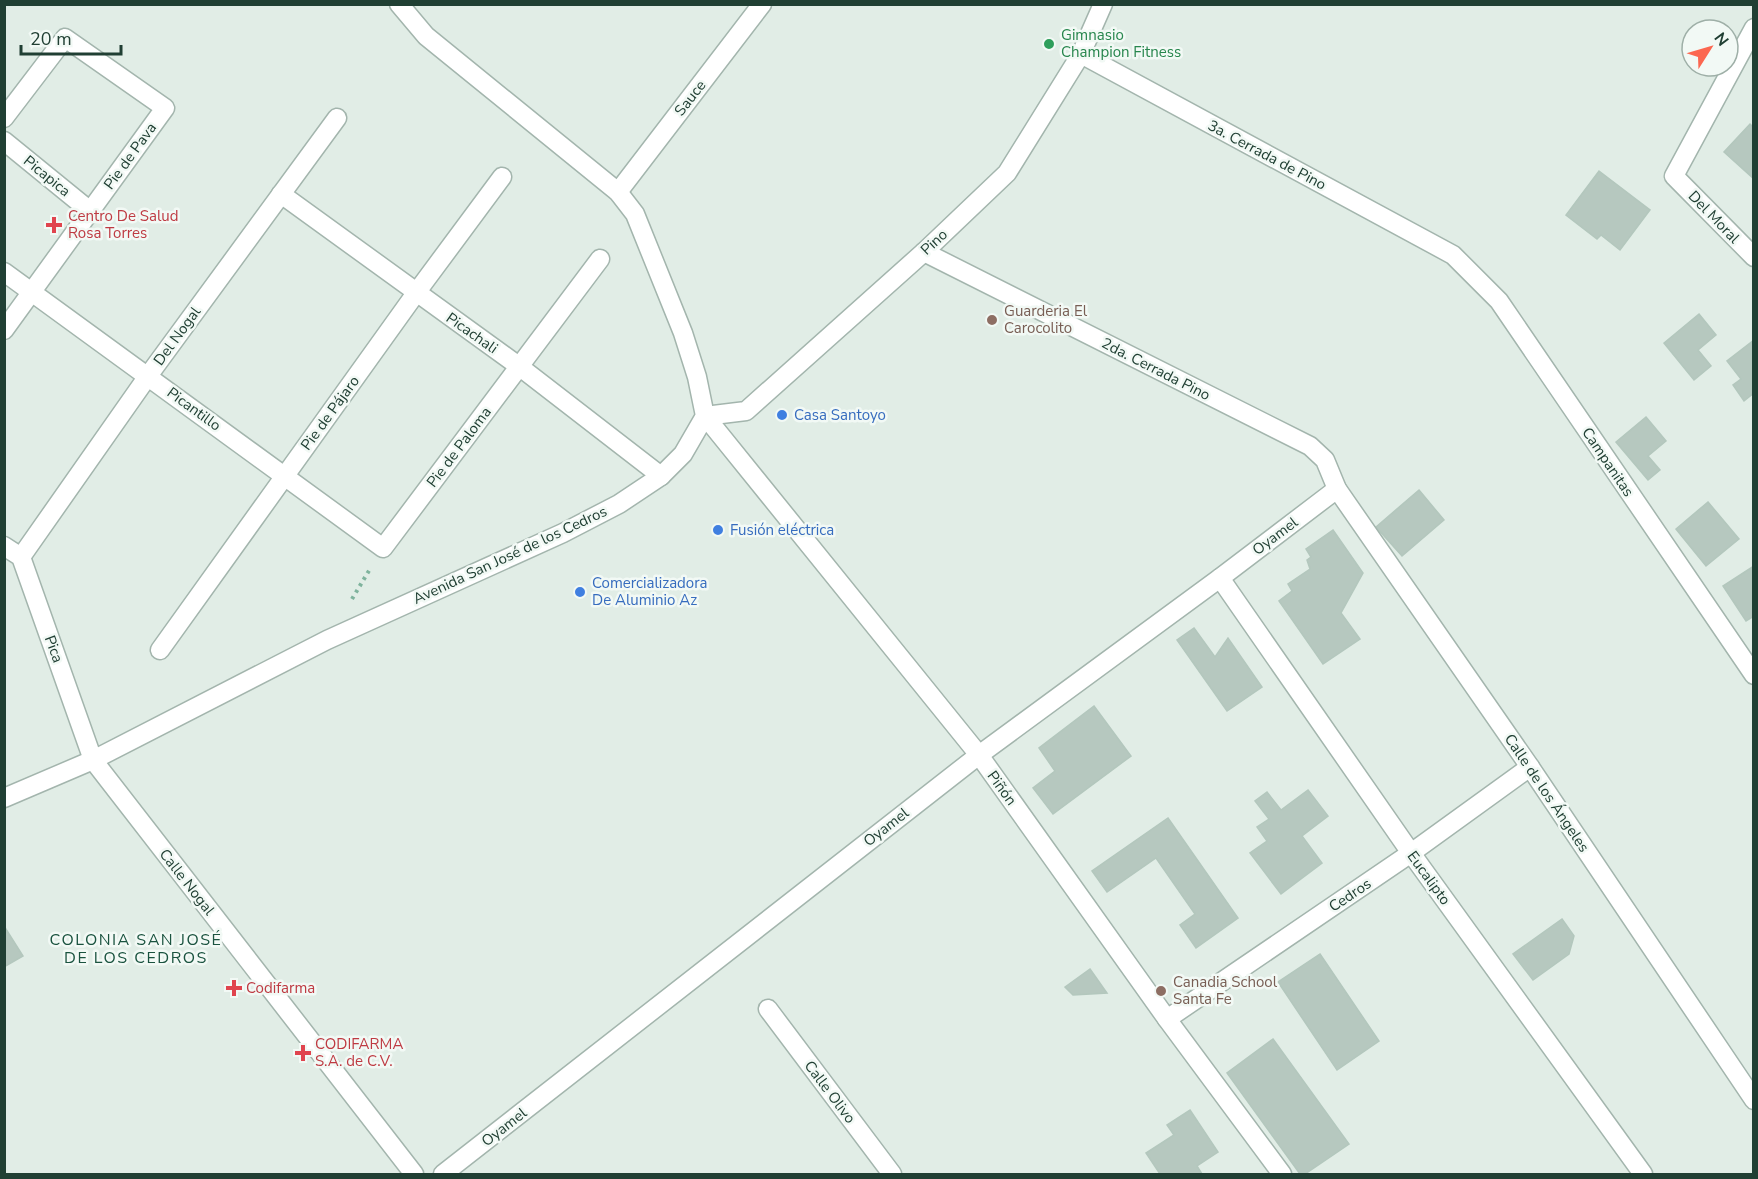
<svg xmlns="http://www.w3.org/2000/svg" width="1758" height="1179" font-family="'Nunito Sans',sans-serif">
<style>
.building{fill:#b6c8bf;stroke:#b3c7bd;stroke-width:1.5}
.lines{fill:none;stroke-linecap:round;stroke-linejoin:round}
.minor-casing{stroke:#a3b5ad;stroke-width:21}
.path{stroke:#7fb39d;stroke-width:4;stroke-dasharray:3 4.5;stroke-linecap:butt}
.minor{stroke:#fff;stroke-width:18}
.leisure-dot{fill:#2e9e5b;stroke:#f2f9f5;stroke-width:2}
.health-dot{fill:#e0444e;stroke:#f2f9f5;stroke-width:2}
.education-dot{fill:#8d6e63;stroke:#f2f9f5;stroke-width:2}
.shop-dot{fill:#3f7fe0;stroke:#f2f9f5;stroke-width:2}
.labels{text-anchor:middle;stroke-width:5;stroke-linejoin:round;paint-order:stroke}
.leisure-label{font-size:15px;fill:#27864d;stroke:#f2f9f5;text-anchor:start}
.street-label{font-size:15px;fill:#203f33;stroke:#f2f9f5}
.health-label{font-size:15px;fill:#be3a42;stroke:#f2f9f5;text-anchor:start}
.education-label{font-size:15px;fill:#785e54;stroke:#f2f9f5;text-anchor:start}
.shop-label{font-size:15px;fill:#366cbe;stroke:#f2f9f5;text-anchor:start}
.neighbourhood-label{font-size:16px;letter-spacing:1.5px;fill:#1a533f;stroke:#f2f9f5}
</style>
<rect width="100%" height="100%" fill="#e1ede6"/>
<!-- building -->
<g class="building">
<path d="M1750 124 1754 128V179L1724 152Z"/>
<path d="M1599 171 1650 210 1620 250 1601 235 1597 239 1566 215Z"/>
<path d="M1699 314 1716 335 1698 350 1711 366 1694 380 1664 343Z"/>
<path d="M1754 340V393L1744 401 1733 385 1741 379 1727 361Z"/>
<path d="M1646 417 1666 441 1648 456 1660 470 1648 480 1616 442Z"/>
<path d="M1419 490 1444 520 1402 556 1376 527Z"/>
<path d="M1708 502 1739 539 1706 566 1676 529Z"/>
<path d="M1333 530 1363 573 1341 613 1360 639 1323 664 1279 601 1292 591 1288 584 1310 569 1307 560 1311 557 1306 549Z"/>
<path d="M1754 566V616L1746 621 1723 586Z"/>
<path d="M1194 628 1215 657 1228 638 1262 687 1227 711 1177 640Z"/>
<path d="M1094 706 1131 756 1053 814 1033 788 1055 771 1039 748Z"/>
<path d="M1308 790 1328 816 1302 836 1322 863 1281 894 1250 853 1267 841 1257 827 1269 819 1255 801 1267 792 1281 810Z"/>
<path d="M1168 818 1238 918 1196 948 1180 925 1195 914 1156 858 1107 892 1092 871Z"/>
<path d="M1562 919 1574 936 1569 954 1533 980 1513 954Z"/>
<path d="M4 926 23 956 4 967Z"/>
<path d="M1320 954 1379 1041 1337 1070 1278 982Z"/>
<path d="M1090 969 1107 993 1073 995 1065 987Z"/>
<path d="M1273 1039 1349 1144 1305 1174H1300L1227 1073Z"/>
<path d="M1190 1110 1218 1152 1197 1166 1202 1174H1160L1146 1153 1174 1135 1167 1125Z"/>
</g>
<g class="lines">
<defs>
<g id="minor">
<path d="M1754 28 1674 176 1754 257"/>
<path d="M1081 54 1453 255 1499 301 1754 675"/>
<path d="M4 118 65 38 165 108 4 330"/>
<path d="M4 141 90 211"/>
<path d="M618 192 762 4"/>
<path d="M281 194 520 367 661 476"/>
<path d="M924 252 1310 446 1325 460 1337 489 1530 767 1754 1100"/>
<path d="M4 272 383 548 600 259"/>
<path d="M705 416 979 755 1167 1019 1282 1174"/>
<path d="M705 416 746 411 924 252 1007 173 1081 54 1103 4"/>
<path d="M4 546 21 557 93 760 414 1174"/>
<path d="M21 557 148 376 337 118"/>
<path d="M1220 578 1411 853 1643 1174"/>
<path d="M160 650 416 293 502 177"/>
<path d="M4 798 93 760 327 640 563 533 619 504 661 476 683 454 705 416 697 377 683 333 635 214 618 192 426 36 399 4"/>
<path d="M768 1009 892 1174"/>
<path d="M1167 1019 1411 853 1530 767"/>
<path d="M443 1174 979 755 1220 578 1337 489"/>
</g>
</defs>
<!-- minor casing -->
<use href="#minor" class="minor-casing"/>
<!-- path -->
<path class="path" d="M352 599 370 569"/>
<!-- minor -->
<use href="#minor" class="minor"/>
</g>
<!-- markers -->
<circle class="leisure-dot" cx="1049" cy="44" r="6"/>
<g class="health-dot">
<path d="M51 216h6v6h6v6h-6v6h-6v-6h-6v-6h6z"/>
<path d="M231 979h6v6h6v6h-6v6h-6v-6h-6v-6h6z"/>
<path d="M300 1044h6v6h6v6h-6v6h-6v-6h-6v-6h6z"/>
</g>
<g class="education-dot">
<circle cx="992" cy="320" r="6"/>
<circle cx="1161" cy="991" r="6"/>
</g>
<g class="shop-dot">
<circle cx="782" cy="415" r="6"/>
<circle cx="718" cy="530" r="6"/>
<circle cx="580" cy="592" r="6"/>
</g>
<g class="labels">
<!-- leisure labels -->
<g class="leisure-label">
<text x="1061" y="40">Gimnasio<tspan x="1061" dy="17">Champion Fitness</tspan></text>
</g>
<!-- street labels -->
<g class="street-label">
<text transform="translate(690 98) rotate(-52)" y="5">Sauce</text>
<text transform="translate(1267 155) rotate(28)" y="5">3a. Cerrada de Pino</text>
<text transform="translate(130 156) rotate(-54)" y="5">Pie de Pava</text>
<text transform="translate(47 176) rotate(39)" y="5">Picapica</text>
<text transform="translate(1714 217) rotate(46)" y="5">Del Moral</text>
<text transform="translate(934 242) rotate(-43)" y="5">Pino</text>
<text transform="translate(472 333) rotate(35)" y="5">Picachali</text>
<text transform="translate(177 336) rotate(-54)" y="5">Del Nogal</text>
<text transform="translate(1156 369) rotate(27)" y="5">2da. Cerrada Pino</text>
<text transform="translate(194 409) rotate(36)" y="5">Picantillo</text>
<text transform="translate(330 413) rotate(-54)" y="5">Pie de Pájaro</text>
<text transform="translate(459 447) rotate(-53)" y="5">Pie de Paloma</text>
<text transform="translate(1608 462) rotate(56)" y="5">Campanitas</text>
<text transform="translate(1275 536) rotate(-37)" y="5">Oyamel</text>
<text transform="translate(510 555) rotate(-25)" y="5">Avenida San José de los Cedros</text>
<text transform="translate(54 649) rotate(70)" y="5">Pica</text>
<text transform="translate(1002 788) rotate(54)" y="5">Piñón</text>
<text transform="translate(1547 793) rotate(56)" y="5">Calle de los Ángeles</text>
<text transform="translate(886 827) rotate(-38)" y="5">Oyamel</text>
<text transform="translate(1429 878) rotate(54)" y="5">Eucalipto</text>
<text transform="translate(187 882) rotate(52)" y="5">Calle Nogal</text>
<text transform="translate(1350 895) rotate(-34)" y="5">Cedros</text>
<text transform="translate(830 1092) rotate(53)" y="5">Calle Olivo</text>
<text transform="translate(504 1127) rotate(-38)" y="5">Oyamel</text>
</g>
<!-- health labels -->
<g class="health-label">
<text x="68" y="221">Centro De Salud<tspan x="68" dy="17">Rosa Torres</tspan></text>
<text x="246" y="993">Codifarma</text>
<text x="315" y="1049">CODIFARMA<tspan x="315" dy="17">S.A. de C.V.</tspan></text>
</g>
<!-- education labels -->
<g class="education-label">
<text x="1004" y="316">Guarderia El<tspan x="1004" dy="17">Carocolito</tspan></text>
<text x="1173" y="987">Canadia School<tspan x="1173" dy="17">Santa Fe</tspan></text>
</g>
<!-- shop labels -->
<g class="shop-label">
<text x="794" y="420">Casa Santoyo</text>
<text x="730" y="535">Fusión eléctrica</text>
<text x="592" y="588">Comercializadora<tspan x="592" dy="17">De Aluminio Az</tspan></text>
</g>
<!-- neighbourhood labels -->
<g class="neighbourhood-label">
<text x="136" y="945">COLONIA SAN JOSÉ<tspan x="136" dy="18">DE LOS CEDROS</tspan></text>
</g>
</g>
<!-- border -->
<rect width="1758" height="1179" fill="none" stroke="#203f33" stroke-width="12"/>
<!-- north arrow -->
<g transform="translate(1710 48) rotate(53)"><circle r="28" fill="#f2f9f5" stroke="#9eafa7" stroke-width="1.5"/>
<path d="M0-4.5L10 22L0 15L-10 22Z" fill="#fc6750"/>
<text y="-9" font-size="16" font-weight="bold" text-anchor="middle" fill="#203f33">N</text>
</g>
<!-- scale -->
<path d="M21 45v9h100v-9" fill="none" stroke="#203f33" stroke-width="3"/>
<text x="30" y="45" font-size="18" fill="#203f33" stroke="#f2f9f5" stroke-width="4.5" paint-order="stroke">20 m</text>
</svg>
